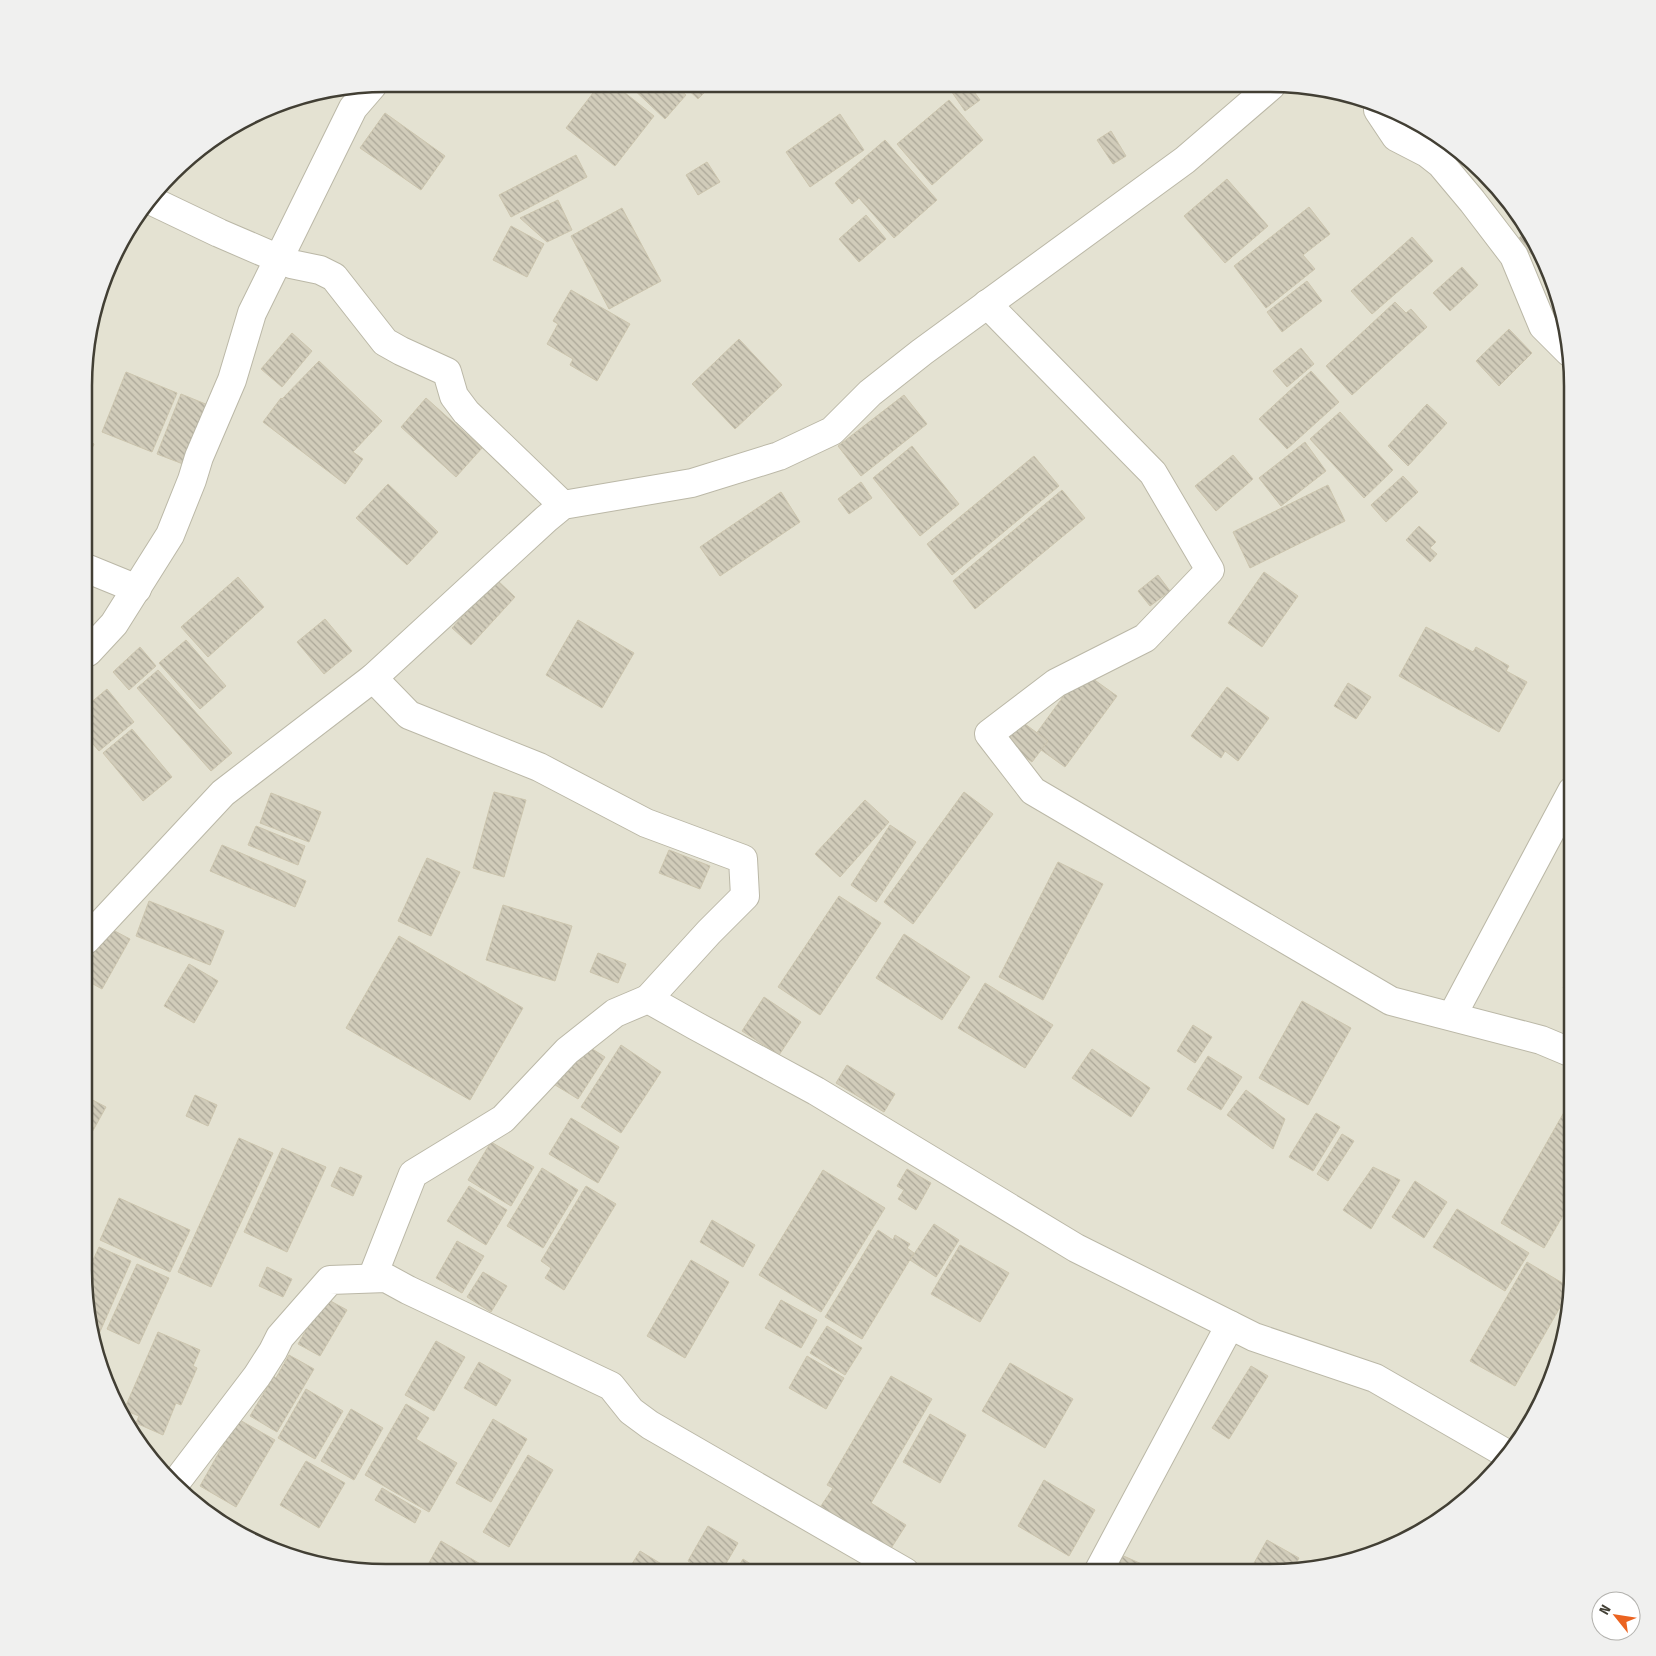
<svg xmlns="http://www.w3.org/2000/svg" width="1656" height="1656" font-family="'Fira Sans Condensed',sans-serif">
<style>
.residential{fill:#e4e2d2}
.building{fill:url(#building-back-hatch);stroke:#ccc5ae}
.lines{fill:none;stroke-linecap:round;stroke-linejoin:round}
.minor-casing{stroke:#bbb8a7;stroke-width:30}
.minor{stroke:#fff;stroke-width:28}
.rim{fill:none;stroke:#423f34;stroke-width:2.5}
</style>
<defs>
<pattern id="building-back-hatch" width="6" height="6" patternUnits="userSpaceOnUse" patternTransform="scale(1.25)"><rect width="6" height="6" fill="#d1ccba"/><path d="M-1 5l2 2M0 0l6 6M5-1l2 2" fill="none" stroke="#aba798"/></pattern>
</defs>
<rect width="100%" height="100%" fill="#f1efe4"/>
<!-- residential -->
<path class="residential" d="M387 84 1309 86 1421 124 1510 203 1556 289 1572 367V1289L1541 1404 1497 1469 1453 1510 1367 1556 1289 1572H367L308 1562 235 1532 146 1453 100 1367 84 1289 90 328 124 235 187 159 289 100Z"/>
<!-- building -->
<g class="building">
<path d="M600 84H614L654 116 615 166 566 128Z"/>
<path d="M628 84 674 85 686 95 665 119Z"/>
<path d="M683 85H712L698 99Z"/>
<path d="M947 85H969L980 100 965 111Z"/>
<path d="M949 100 983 140 932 185 897 144Z"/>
<path d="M385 113 445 156 421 190 360 148Z"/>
<path d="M840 114 864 150 810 187 786 152Z"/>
<path d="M1111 131 1126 156 1113 164 1097 140Z"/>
<path d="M885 140 937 200 894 238 859 198 852 204 835 183Z"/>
<path d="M576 155 587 177 511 217 499 195Z"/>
<path d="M707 162 720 182 698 195 686 175Z"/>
<path d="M1227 179 1268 226 1225 263 1184 216Z"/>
<path d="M558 200 572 230 547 242 520 218Z"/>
<path d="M1309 207 1330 234 1303 255 1315 269 1266 308 1234 266Z"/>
<path d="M622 208 661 281 609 309 571 236Z"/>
<path d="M866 215 886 239 859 262 839 239Z"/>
<path d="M511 226 544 244 527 277 493 260Z"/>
<path d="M1525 232 1536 251 1532 255 1517 240Z"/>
<path d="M1412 237 1433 261 1372 314 1351 291Z"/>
<path d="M1462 267 1478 285 1450 311 1433 293Z"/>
<path d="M1307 281 1322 301 1282 332 1267 312Z"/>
<path d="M571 290 630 324 597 381 570 365 573 359 547 344 558 324 553 321Z"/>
<path d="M1395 302 1406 313 1411 309 1427 327 1352 395 1326 366Z"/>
<path d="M1509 329 1532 353 1499 386 1476 361Z"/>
<path d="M292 333 312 351 282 387 261 369Z"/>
<path d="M739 339 782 385 735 429 692 384Z"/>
<path d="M1301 348 1314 364 1287 387 1273 371Z"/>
<path d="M319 361 382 421 353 452 363 459 345 484 263 422 281 398 282 399Z"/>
<path d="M1311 371 1339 402 1287 449 1259 419Z"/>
<path d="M126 372 177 393 152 452 102 432Z"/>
<path d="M181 394 208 405 183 464 157 454Z"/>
<path d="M904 395 927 424 861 476 838 446Z"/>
<path d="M426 398 482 448 456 477 401 427Z"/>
<path d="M1427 404 1447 423 1408 466 1388 446Z"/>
<path d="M1340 412 1393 470 1364 498 1310 439Z"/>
<path d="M89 441 94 444 89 455Z"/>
<path d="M1305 442 1326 471 1281 506 1259 478Z"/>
<path d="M912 446 959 504 920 536 873 478Z"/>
<path d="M1233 455 1253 479 1216 511 1195 486Z"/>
<path d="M1034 456 1059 486 952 575 927 544Z"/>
<path d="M1403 476 1418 492 1386 522 1371 505Z"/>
<path d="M861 482 872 498 849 514 838 499Z"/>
<path d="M388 484 438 532 407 565 356 518Z"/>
<path d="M1328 485 1345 521 1250 568 1233 532Z"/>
<path d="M1062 490 1085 518 975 609 953 581Z"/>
<path d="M781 492 800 522 720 576 700 547Z"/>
<path d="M1419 526 1436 542 1430 548 1437 554 1430 562 1406 540Z"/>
<path d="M1264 572 1298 596 1262 647 1228 623Z"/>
<path d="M1158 575 1170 591 1150 606 1138 591Z"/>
<path d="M238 577 264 607 208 657 181 627Z"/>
<path d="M496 579 515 597 471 645 452 628Z"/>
<path d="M325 619 352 651 324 674 297 642Z"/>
<path d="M578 620 634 653 602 708 546 675Z"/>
<path d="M1426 627 1473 652 1476 647 1509 666 1506 671 1527 682 1499 732 1399 676Z"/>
<path d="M186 640 226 686 200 709 159 663Z"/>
<path d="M140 647 156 666 129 690 113 672Z"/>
<path d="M158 670 232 753 211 771 137 688Z"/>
<path d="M1082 671 1117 696 1065 767 1030 742Z"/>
<path d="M1348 683 1371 697 1356 719 1334 706Z"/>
<path d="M1227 687 1269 718 1238 761 1225 751 1221 758 1191 736Z"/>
<path d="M107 689 134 722 99 751 87 737 88 705Z"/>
<path d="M1021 721 1048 741 1032 762 1006 743Z"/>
<path d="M132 729 172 777 143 801 103 753Z"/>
<path d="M494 792 526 800 504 877 473 868Z"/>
<path d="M964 792 993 814 913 924 884 902Z"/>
<path d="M271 793 321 812 309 842 260 823Z"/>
<path d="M865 800 889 822 840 877 815 854Z"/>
<path d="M890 825 916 842 876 902 851 885Z"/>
<path d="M256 826 305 846 298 865 248 845Z"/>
<path d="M222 845 306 881 295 907 210 871Z"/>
<path d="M669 850 710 866 700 889 659 873Z"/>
<path d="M427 858 460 872 431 936 398 921Z"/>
<path d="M1058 862 1103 884 1043 1000 999 977Z"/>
<path d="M839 896 881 923 820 1015 778 987Z"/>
<path d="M149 901 224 931 210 965 136 936Z"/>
<path d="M503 905 572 926 555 981 486 960Z"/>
<path d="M109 928 130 939 102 989 86 980V962Z"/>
<path d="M904 934 970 977 942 1020 876 978Z"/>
<path d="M399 936 523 1008 470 1100 346 1028Z"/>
<path d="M598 953 626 964 618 983 590 972Z"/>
<path d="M189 964 218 981 194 1023 164 1006Z"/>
<path d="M1572 973V993L1563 988Z"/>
<path d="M985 983 1053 1025 1025 1068 958 1028Z"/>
<path d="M764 997 801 1022 779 1055 742 1031Z"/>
<path d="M1302 1001 1351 1028 1308 1105 1259 1078Z"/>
<path d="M1193 1025 1212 1037 1195 1063 1177 1051Z"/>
<path d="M621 1045 661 1072 621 1133 581 1107Z"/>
<path d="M589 1047 605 1057 578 1099 552 1083 571 1053 580 1060Z"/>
<path d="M1092 1049 1150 1088 1131 1117 1072 1078Z"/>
<path d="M1208 1056 1242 1077 1221 1110 1187 1089Z"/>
<path d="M847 1065 895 1094 884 1112 836 1083Z"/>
<path d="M1246 1090 1285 1119 1273 1149 1227 1115Z"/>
<path d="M195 1095 217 1105 208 1126 186 1116Z"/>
<path d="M85 1096 106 1107 85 1145Z"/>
<path d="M1571 1100 1572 1200 1544 1248 1501 1223Z"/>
<path d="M1316 1113 1340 1127 1313 1171 1289 1157Z"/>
<path d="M571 1118 619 1147 598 1183 549 1154Z"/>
<path d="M1342 1134 1354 1141 1328 1181 1317 1174Z"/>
<path d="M239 1138 273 1153 211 1287 178 1272Z"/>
<path d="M491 1142 534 1167 511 1206 468 1180Z"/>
<path d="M282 1148 326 1167 287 1252 244 1232Z"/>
<path d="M340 1167 362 1176 353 1196 331 1186Z"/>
<path d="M1373 1167 1400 1180 1371 1229 1343 1210Z"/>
<path d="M542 1168 578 1190 543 1248 507 1226Z"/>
<path d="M907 1169 931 1183 916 1210 898 1199 904 1190 897 1186Z"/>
<path d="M823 1170 885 1208 821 1312 759 1275Z"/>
<path d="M1415 1181 1447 1202 1424 1238 1392 1217Z"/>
<path d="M469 1186 507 1210 486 1245 447 1221Z"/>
<path d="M586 1186 616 1204 564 1290 545 1278 551 1268 541 1261Z"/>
<path d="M119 1198 190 1230 170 1272 100 1240Z"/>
<path d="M1457 1209 1529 1253 1505 1291 1433 1247Z"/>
<path d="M712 1220 755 1245 743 1267 700 1242Z"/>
<path d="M934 1224 959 1240 936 1277 910 1260Z"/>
<path d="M878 1230 893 1240 895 1235 910 1244 907 1248 914 1253 862 1339 825 1317Z"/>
<path d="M457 1241 484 1256 462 1293 436 1278Z"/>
<path d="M1572 1242V1260L1564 1256Z"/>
<path d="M960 1245 1009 1273 980 1322 931 1294Z"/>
<path d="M99 1247 131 1261 99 1334 93 1331 84 1289V1280Z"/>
<path d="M691 1260 729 1282 685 1358 647 1336Z"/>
<path d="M1527 1262 1571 1288 1515 1386 1470 1361Z"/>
<path d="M137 1264 169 1278 139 1344 107 1329Z"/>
<path d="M267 1267 292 1279 283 1297 259 1286Z"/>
<path d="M483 1272 507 1286 491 1312 467 1297Z"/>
<path d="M325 1298 347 1310 320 1356 298 1344Z"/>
<path d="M781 1300 817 1320 801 1348 765 1328Z"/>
<path d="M827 1326 862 1348 845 1375 810 1353Z"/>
<path d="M158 1332 200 1350 193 1366 197 1368 181 1405 176 1403 163 1435 136 1423 139 1416 124 1410Z"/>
<path d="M436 1341 465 1357 434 1411 405 1395Z"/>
<path d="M289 1355 314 1369 277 1432 250 1416 274 1376 276 1378Z"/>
<path d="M807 1356 844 1378 826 1409 789 1388Z"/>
<path d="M479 1362 511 1380 496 1406 464 1388Z"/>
<path d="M1010 1363 1073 1399 1045 1448 982 1411Z"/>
<path d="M1251 1366 1268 1376 1229 1439 1212 1428Z"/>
<path d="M891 1376 932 1399 871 1503 906 1525 888 1553 819 1509 833 1488 827 1485Z"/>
<path d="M306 1389 343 1411 315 1459 278 1438Z"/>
<path d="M406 1404 429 1418 416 1439 457 1463 429 1512 365 1475Z"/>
<path d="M351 1409 383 1428 354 1480 321 1461Z"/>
<path d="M930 1414 966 1435 940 1483 903 1462Z"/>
<path d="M238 1419 275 1440 236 1507 200 1486Z"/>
<path d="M493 1419 527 1439 491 1502 456 1483Z"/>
<path d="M528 1455 553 1470 509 1547 483 1532Z"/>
<path d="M306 1461 345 1483 319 1528 280 1505Z"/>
<path d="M1044 1480 1095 1510 1069 1556 1018 1526Z"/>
<path d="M186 1488 200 1497 198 1499Z"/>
<path d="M382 1488 421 1511 415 1523 375 1500Z"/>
<path d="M708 1526 738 1543 721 1572H706L688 1561Z"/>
<path d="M1267 1540 1299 1558 1292 1571 1249 1572Z"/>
<path d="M441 1541 489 1569 487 1572H424Z"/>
<path d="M640 1551 673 1571V1572H627Z"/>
<path d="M1119 1554 1160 1572H1111Z"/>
<path d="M743 1559 763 1572H735Z"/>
</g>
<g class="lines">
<defs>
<g id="minor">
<path d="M1378 110 1396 137 1427 153 1441 164 1472 201 1514 256 1543 326 1569 352"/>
<path d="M152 201 219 233 291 264 320 270 334 277 385 342 401 351 447 372 454 396 466 412 563 505"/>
<path d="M987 304 1153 473 1210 570 1145 638 1056 683 989 734 1033 791 1391 1001 1541 1040 1572 1053"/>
<path d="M88 569 137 589"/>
<path d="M88 652 114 624 170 535 192 480 199 457 232 380 252 313 353 108 372 86"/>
<path d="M373 678 409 715 539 767 646 823 743 859 745 896 709 932 648 999"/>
<path d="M86 940 223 793 373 678 546 519 563 505 692 483 779 456 832 431 870 393 922 352 1185 160 1271 86"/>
<path d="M1452 1016 1572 791"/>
<path d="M372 1278 413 1174 503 1119 567 1051 615 1013 648 999 696 1026 816 1091 1076 1248 1254 1337 1375 1378 1507 1454"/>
<path d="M177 1481 257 1376 273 1351 280 1337 330 1280 386 1278 408 1290 611 1386 631 1411 650 1425 905 1572"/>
<path d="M1098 1572 1230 1325"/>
</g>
</defs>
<!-- minor casing -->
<use href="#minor" class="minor-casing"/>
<!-- minor -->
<use href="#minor" class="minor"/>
</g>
<!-- crop -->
<path d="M0 0H1656V1656H0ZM386 92H1270A294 294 0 0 1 1564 386V1270A294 294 0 0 1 1270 1564H386A294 294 0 0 1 92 1270V386A294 294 0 0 1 386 92Z" fill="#f0f0ef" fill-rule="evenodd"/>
<path class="rim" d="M386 92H1270A294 294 0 0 1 1564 386V1270A294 294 0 0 1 1270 1564H386A294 294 0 0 1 92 1270V386A294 294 0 0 1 386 92Z"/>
<!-- north arrow -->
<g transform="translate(1616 1616) rotate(300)"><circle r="24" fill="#ffffff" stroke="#b3b2ae"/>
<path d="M0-4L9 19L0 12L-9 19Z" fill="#eb6320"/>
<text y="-8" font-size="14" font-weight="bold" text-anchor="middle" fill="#423f34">N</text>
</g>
</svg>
